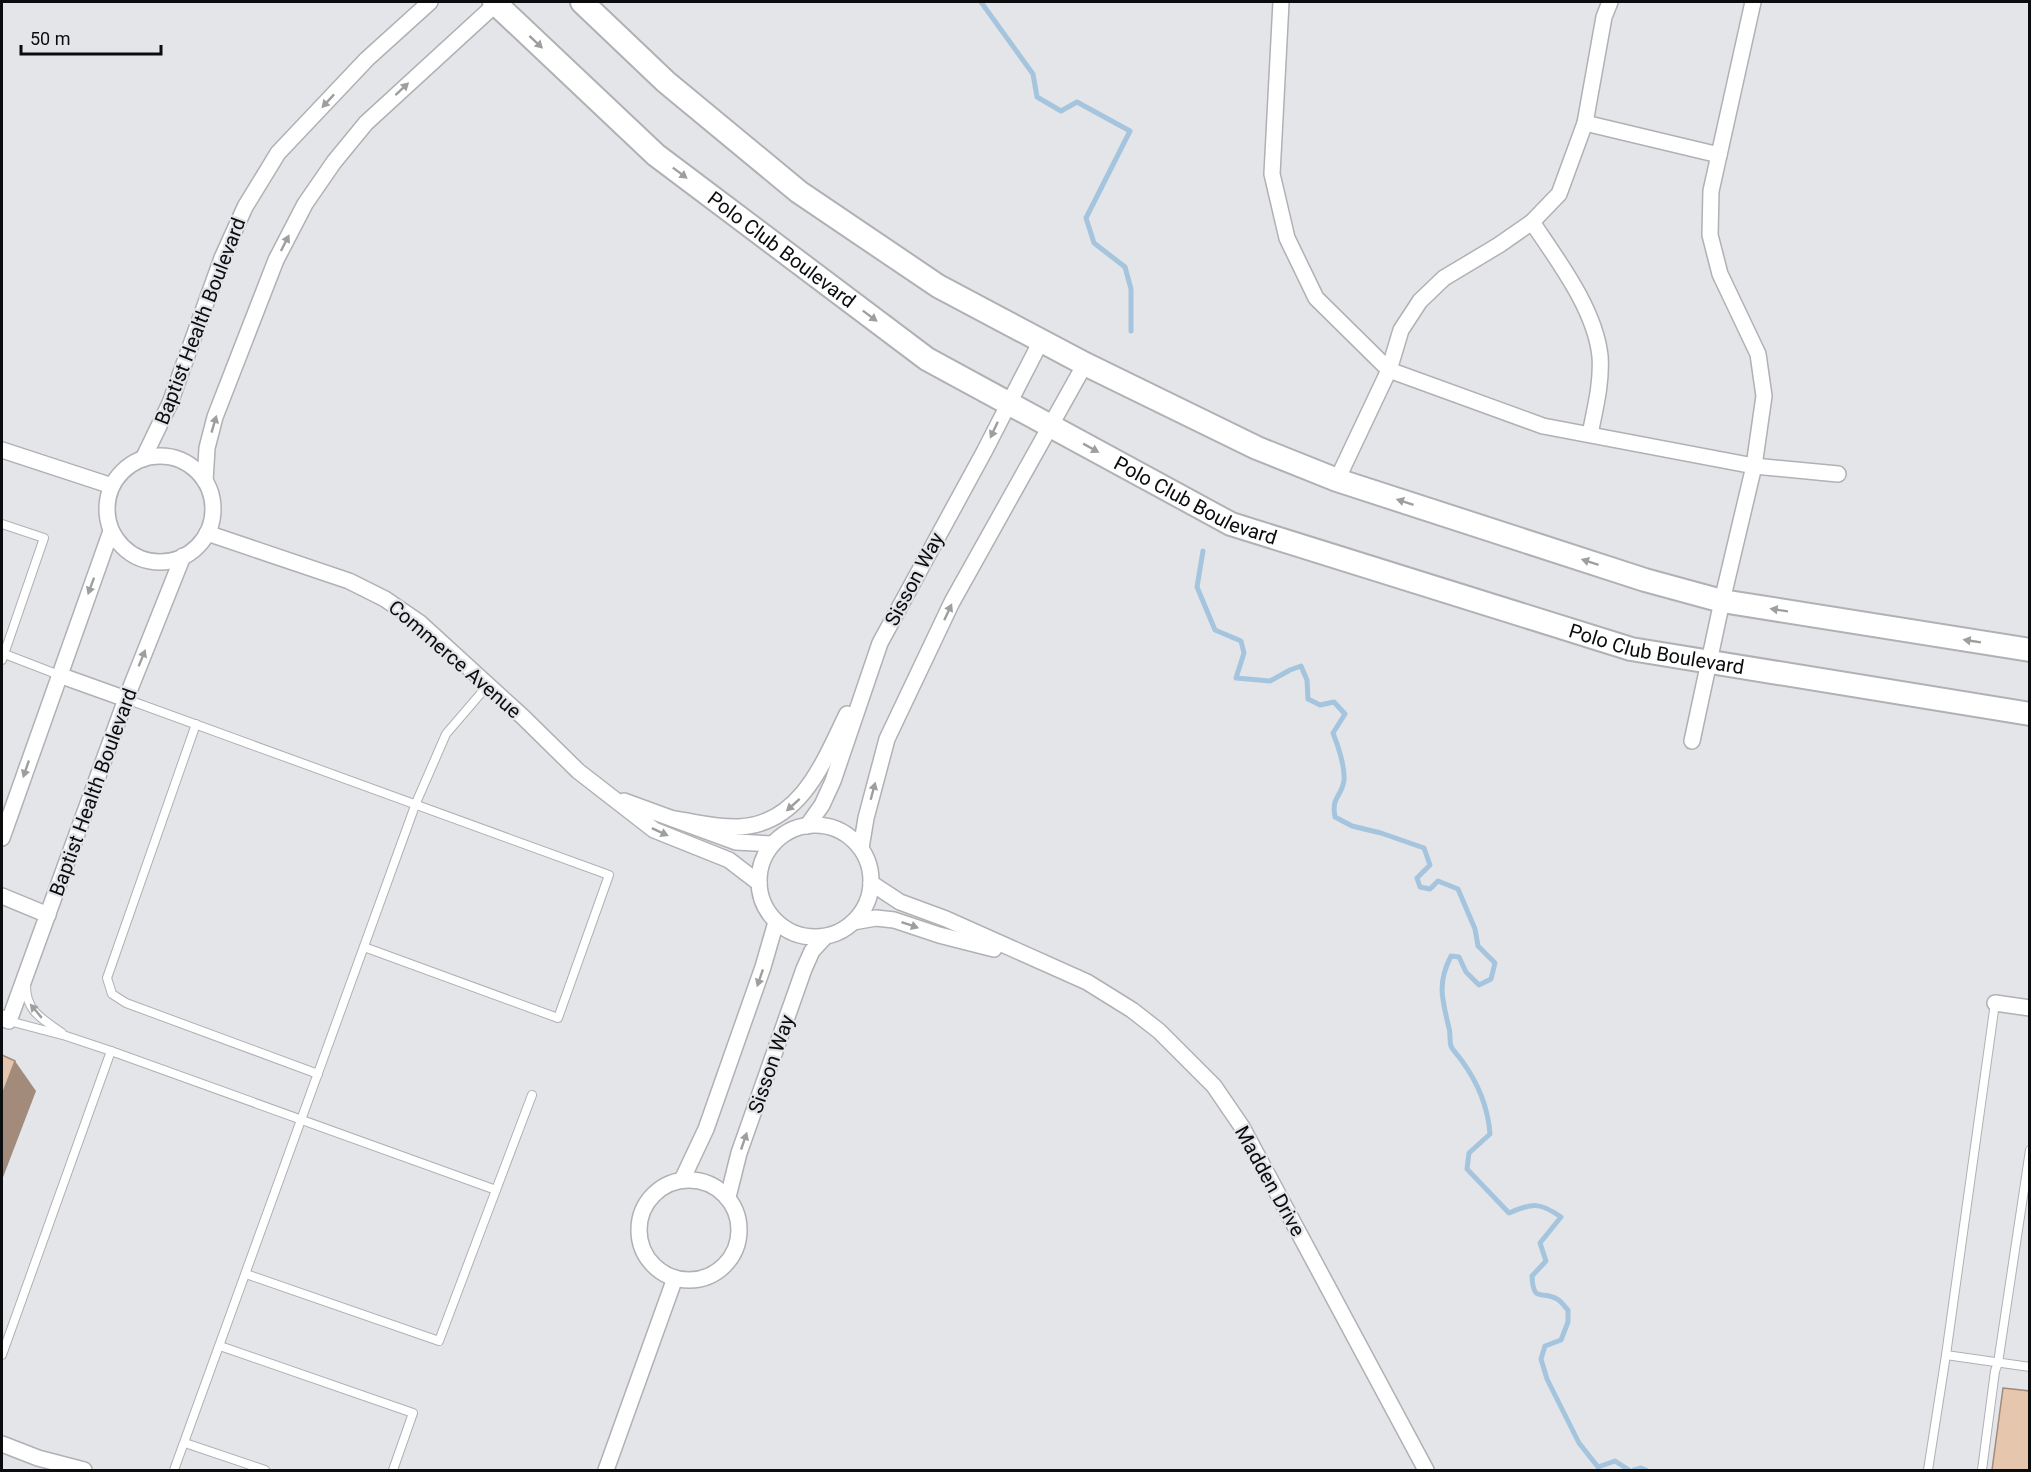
<svg xmlns="http://www.w3.org/2000/svg" width="2031" height="1472" font-family="Roboto,sans-serif">
<style>
.lines{fill:none;stroke-linecap:round;stroke-linejoin:round}
.stream{stroke:#a5c5de;stroke-width:5}
.lane-casing{stroke:#b0b1b4;stroke-width:10}
.street-casing{stroke:#b0b1b4;stroke-width:18}
.secondary-casing{stroke:#b0b1b4;stroke-width:26}
.lane{stroke:#fff;stroke-width:8}
.street{stroke:#fff;stroke-width:15}
.secondary{stroke:#fff;stroke-width:22}
.shaded-wall{fill:#a28b7a}
.building{fill:#e7c6ae;stroke:#a28b7a;stroke-width:1.5}
.oneway{fill:#9d9e9e}
.labels{text-anchor:middle;stroke-width:4.5;stroke-linejoin:round;paint-order:stroke}
.street-label{font-size:20px;fill:#0b0c0d;stroke:#e4e5e9}
</style>
<rect width="100%" height="100%" fill="#e4e5e9"/>
<g class="lines">
<!-- stream -->
<g class="stream">
<path d="M981 2 1033 74 1037 97 1061 111 1077 102 1130 131 1086 218 1094 243 1125 267 1131 289V331"/>
<path d="M1203 551 1197 587 1215 630 1241 641 1244 653 1236 678 1270 681 1290 670 1301 666 1307 680 1308 699 1320 705 1334 702 1345 714 1333 733C1338 745 1345 767 1344 780 1342 797 1331 796 1335 817L1352 826 1381 833 1424 848 1430 865 1417 878 1420 887 1430 889 1438 881 1458 889 1475 929 1478 946 1495 963 1491 979 1479 985 1466 972 1459 957 1451 956C1437 983 1442 999 1449 1028 1451 1034 1449 1040 1451 1046 1453 1051 1459 1056 1462 1061 1478 1083 1488 1107 1490 1134L1469 1153 1467 1169 1509 1213C1532 1203 1540 1202 1561 1217L1540 1243 1546 1261 1532 1276C1533 1304 1543 1290 1557 1299 1561 1301 1565 1307 1568 1310V1322L1561 1340 1545 1346 1541 1359 1547 1379 1579 1443 1598 1467 1615 1461 1629 1470"/>
<path d="M1634 1470 1641 1468 1646 1470"/>
</g>
<defs>
<g id="lane">
<path d="M2 524 44 538 2 660"/>
<path d="M2 653 59 675"/>
<path d="M126 699 609 875 558 1018 364 947"/>
<path d="M196 724 107 978 112 994 126 1003 318 1074"/>
<path d="M26 986C26 1012 43 1019 62 1033"/>
<path d="M9 1021 66 1036 111 1051"/>
<path d="M246 1274 439 1341 496 1190"/>
<path d="M220 1346 413 1413 393 1470"/>
<path d="M2 1355 111 1051 496 1190 532 1095"/>
<path d="M1946 1355 2030 1367"/>
<path d="M185 1443 265 1470"/>
<path d="M174 1470 416 803 446 734 488 685"/>
<path d="M1928 1470 1946 1355 1995 1003"/>
<path d="M1982 1470 1995 1371 1998 1363 2030 1150"/>
</g>
<g id="street">
<path d="M1281 2 1272 174 1287 238 1316 298 1389 370 1543 426 1754 466 1838 474"/>
<path d="M1585 123 1719 155"/>
<path d="M1532 222C1558 261 1595 309 1600 356 1602 382 1595 409 1590 434"/>
<path d="M2 450 112 486"/>
<circle cx="160" cy="509" r="53"/>
<path d="M143 459 170 403 222 258 245 207 278 153 367 59 430 2"/>
<path d="M1337 480 1389 370 1401 330 1420 301 1444 278 1499 245 1532 222 1559 194 1585 123 1604 17 1610 2"/>
<path d="M205 481 207 448 215 417 276 260 305 204 334 162 366 123 498 2"/>
<path d="M207 533 349 581 385 599 420 623 523 717 578 771 654 830 729 860 759 883"/>
<path d="M59 675 126 699"/>
<path d="M1692 741 1722 601 1754 466 1764 396 1758 354 1720 274 1710 235 1711 191 1753 2"/>
<path d="M624 801 736 842 773 844"/>
<path d="M674 819C695 822 718 828 739 827 801 824 824 761 847 714"/>
<circle cx="815" cy="881" r="56"/>
<path d="M807 826 822 805 833 781 880 643 984 452 1041 341"/>
<path d="M2 838 111 531"/>
<path d="M861 848 866 818 887 739 952 602 1085 364"/>
<path d="M871 883 900 902 946 919 1087 982 1132 1010 1159 1031 1214 1086 1242 1127 1426 1470"/>
<path d="M2 896 48 915"/>
<path d="M853 922 876 918 894 920 939 935 994 949"/>
<path d="M1995 1003 2030 1008"/>
<path d="M2 1018 9 1021 126 699 183 556"/>
<circle cx="689" cy="1230" r="50"/>
<path d="M682 1180 706 1129 763 967 776 922"/>
<path d="M728 1197 739 1153 804 969 812 951 825 937"/>
<path d="M2 1444 38 1458 84 1470"/>
<path d="M606 1470 675 1278"/>
</g>
<g id="secondary">
<path id="s1" d="M494 2 656 155 927 359 1231 524 1631 649 2030 714"/>
<path d="M582 2 666 82 799 192 938 286 1085 364 1257 448 1337 480 1645 580 1722 601 2030 650"/>
</g>
</defs>
<!-- lane casing -->
<use href="#lane" class="lane-casing"/>
<!-- street casing -->
<use href="#street" class="street-casing"/>
<!-- secondary casing -->
<use href="#secondary" class="secondary-casing"/>
<!-- lane -->
<use href="#lane" class="lane"/>
<!-- street -->
<use href="#street" class="street"/>
<!-- secondary -->
<use href="#secondary" class="secondary"/>
</g>
<!-- shaded-wall -->
<path class="shaded-wall" d="M15 1061 36 1091 2 1180V1095Z"/>
<!-- building -->
<g class="building">
<path d="M2 1055 15 1061 2 1095Z"/>
<path d="M2003 1388 2030 1391V1470H1992Z"/>
</g>
<!-- one-way arrows -->
<defs><path id="oneway-solid" d="M-6-.8H1V-3.2L6.5 0L1 3.2V.8H-6Z" transform="scale(1.5)"/></defs>
<g class="oneway">
<use href="#oneway-solid" transform="translate(536 42) rotate(43)"/>
<use href="#oneway-solid" transform="translate(402 89) rotate(-43)"/>
<use href="#oneway-solid" transform="translate(328 101) rotate(133)"/>
<use href="#oneway-solid" transform="translate(680 173) rotate(37)"/>
<use href="#oneway-solid" transform="translate(285 243) rotate(-63)"/>
<use href="#oneway-solid" transform="translate(870 316) rotate(37)"/>
<use href="#oneway-solid" transform="translate(214 424) rotate(-74)"/>
<use href="#oneway-solid" transform="translate(994 430) rotate(115)"/>
<use href="#oneway-solid" transform="translate(1091 448) rotate(29)"/>
<use href="#oneway-solid" transform="translate(1405 502) rotate(-162)"/>
<use href="#oneway-solid" transform="translate(1590 562) rotate(-162)"/>
<use href="#oneway-solid" transform="translate(91 586) rotate(110)"/>
<use href="#oneway-solid" transform="translate(1779 610) rotate(-171)"/>
<use href="#oneway-solid" transform="translate(948 612) rotate(-65)"/>
<use href="#oneway-solid" transform="translate(1972 641) rotate(-171)"/>
<use href="#oneway-solid" transform="translate(142 658) rotate(-68)"/>
<use href="#oneway-solid" transform="translate(26 769) rotate(109)"/>
<use href="#oneway-solid" transform="translate(873 791) rotate(-75)"/>
<use href="#oneway-solid" transform="translate(793 805) rotate(138)"/>
<use href="#oneway-solid" transform="translate(660 832) rotate(25)"/>
<use href="#oneway-solid" transform="translate(910 925) rotate(19)"/>
<use href="#oneway-solid" transform="translate(760 978) rotate(109)"/>
<use href="#oneway-solid" transform="translate(36 1011) rotate(-130)"/>
<use href="#oneway-solid" transform="translate(744 1141) rotate(-71)"/>
</g>
<g class="labels">
<!-- street labels -->
<g class="street-label">
<text dy="7" stroke="none"><textPath href="#s1" startOffset="380">Polo Club Boulevard</textPath></text>
<text transform="translate(200 321) rotate(-69)" y="7">Baptist Health Boulevard</text>
<text dy="7" stroke="none"><textPath href="#s1" startOffset="866">Polo Club Boulevard</textPath></text>
<text transform="translate(914 579) rotate(-62)" y="7">Sisson Way</text>
<text dy="7" stroke="none"><textPath href="#s1" startOffset="1352">Polo Club Boulevard</textPath></text>
<text transform="translate(455 659) rotate(41)" y="7">Commerce Avenue</text>
<text transform="translate(93 792) rotate(-70)" y="7">Baptist Health Boulevard</text>
<text transform="translate(771 1064) rotate(-71)" y="7">Sisson Way</text>
<text transform="translate(1270 1181) rotate(61)" y="7">Madden Drive</text>
</g>
</g>
<!-- border -->
<rect width="2031" height="1472" fill="none" stroke="#0b0c0d" stroke-width="6"/>
<!-- scale -->
<path d="M21 45v9h140v-9" fill="none" stroke="#0b0c0d" stroke-width="3"/>
<text x="30" y="45" font-size="18" fill="#0b0c0d" stroke="#e4e5e9" stroke-width="4.5" paint-order="stroke">50 m</text>
</svg>
